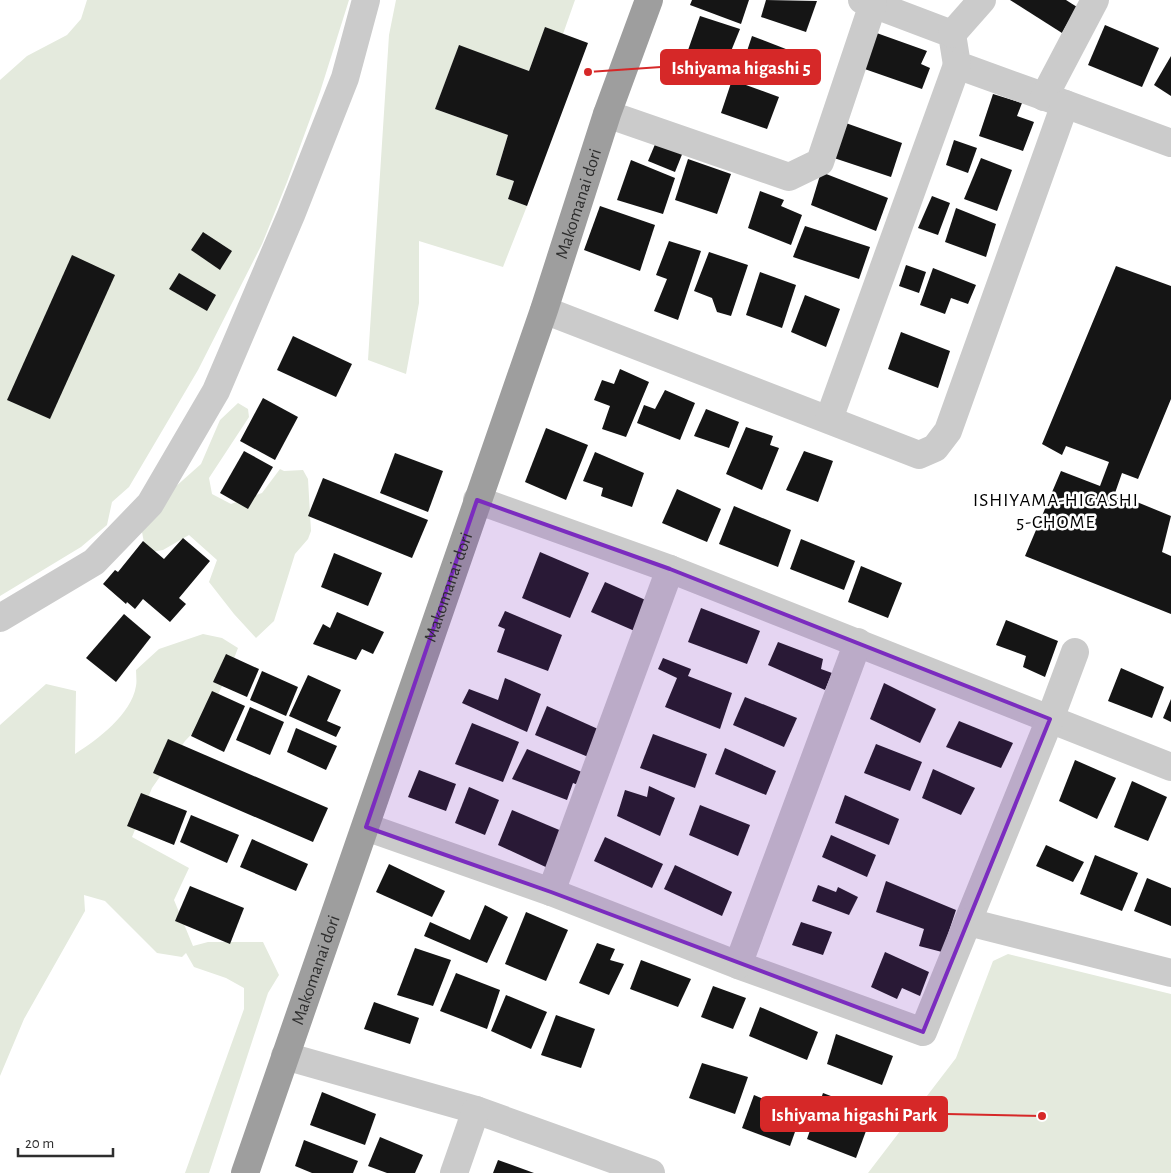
<svg xmlns="http://www.w3.org/2000/svg" width="1171" height="1173" font-family="'Alegreya Sans',sans-serif">
<style>
.green{fill:#e4eadd}
.building{fill:#151515}
.lines{fill:none;stroke-linecap:round;stroke-linejoin:round}
.minor{stroke:#cbcbcb;stroke-width:28}
.trunk{stroke:#9e9e9e;stroke-width:28}
.marked{fill:#7b2cbf;fill-opacity:0.2;stroke:#7b2cbf;stroke-width:4;stroke-linejoin:round}
.labels{text-anchor:middle;stroke-width:5;stroke-linejoin:round;paint-order:stroke}
.street-label{font-size:18px;fill:#2e2e2e;stroke:#fff}
.neighbourhood-label{font-size:19px;letter-spacing:1px;fill:#000;stroke:#fff}
.leader{fill:none;stroke:#d62828;stroke-width:2}
.callout-dot{fill:#d62828;stroke:#fff;stroke-width:2}
.callout{fill:#d62828;stroke:#d62828;stroke-width:2}
.callout-label{font-size:19px;text-anchor:middle;font-weight:bold;fill:#fff}
</style>
<rect width="100%" height="100%" fill="#fff"/>
<!-- green -->
<g class="green">
<path d="M87 0H349L320 92 287 182 262 244 198 370 129 487 112 502 107 525 81 547 0 596V80L27 56 67 35 81 19Z"/>
<path d="M396 0H575L563 34 545 28 529 71 459 46 435 109 508 135 496 175 514 181 508 199 527 206 503 267 419 241V303L406 374 368 360 389 35Z"/>
<path d="M238 403 248 409 249 417 209 478 212 494 231 504 262 493 280 469 284 471 303 470 308 479 311 531 308 539 295 554 274 621 256 638 234 614 209 582 217 560 189 535 163 550 146 553 142 532 151 521 165 496 201 464 220 420Z"/>
<path d="M203 634 222 638 238 648 228 674 206 719 185 741 152 788 132 837 189 868 174 900 193 946 208 942H263L279 975 268 993 209 1173H185L244 1009V988L226 978 194 967 186 953 182 957 157 953 105 901 84 895 85 911 24 1019 0 1076V725L46 684 76 691 75 754C98 739 131 715 136 686 137 681 136 675 136 670L159 649Z"/>
<path d="M1008 954 1171 994V1173H868L956 1058 993 961Z"/>
</g>
<!-- building -->
<g class="building">
<path d="M692 0H749L741 24 690 5Z"/>
<path d="M766 0 817 1 806 32 761 17Z"/>
<path d="M1010 0H1066L1077 7 1062 33Z"/>
<path d="M700 16 740 29 725 66 687 53Z"/>
<path d="M1105 25 1159 48 1142 87 1088 65Z"/>
<path d="M545 27 588 43 527 206 508 199 514 181 496 175 508 135 435 109 459 45 529 71Z"/>
<path d="M871 31 927 51 921 64 930 68 922 89 856 66Z"/>
<path d="M752 36 791 51 780 82 742 66Z"/>
<path d="M1171 56V96L1154 85Z"/>
<path d="M732 80 779 97 767 129 721 113Z"/>
<path d="M993 94 1022 103 1017 116 1034 122 1023 151 979 136Z"/>
<path d="M843 122 902 143 891 177 831 157Z"/>
<path d="M954 140 977 148 968 173 946 165Z"/>
<path d="M656 142 683 152 675 172 648 161Z"/>
<path d="M981 158 1012 170 997 211 964 199Z"/>
<path d="M688 159 731 174 717 214 675 200Z"/>
<path d="M631 160 675 178 663 214 617 200Z"/>
<path d="M821 172 888 198 876 231 811 205Z"/>
<path d="M760 191 784 200 781 206 802 215 791 245 748 228Z"/>
<path d="M932 196 950 203 938 235 918 228Z"/>
<path d="M600 206 655 225 640 271 584 250Z"/>
<path d="M956 208 996 224 986 257 945 242Z"/>
<path d="M805 226 870 247 859 279 793 257Z"/>
<path d="M203 232 232 251 220 270 191 250Z"/>
<path d="M669 241 701 251 678 320 654 311 667 279 656 275Z"/>
<path d="M709 252 748 265 731 316 717 312 712 298 694 291Z"/>
<path d="M72 255 115 275 50 419 7 400Z"/>
<path d="M906 265 926 272 919 293 899 286Z"/>
<path d="M1116 266 1171 286V399L1138 479 1122 473 1115 493 1171 516 1162 552 1171 556V614L1025 556 1061 471 1100 486 1109 462 1066 446 1062 455 1042 444Z"/>
<path d="M933 268 976 285 968 304 951 298 945 314 920 305Z"/>
<path d="M760 272 796 285 782 328 746 315Z"/>
<path d="M179 273 216 295 207 311 169 289Z"/>
<path d="M805 295 840 309 826 347 791 332Z"/>
<path d="M901 332 950 351 938 388 888 369Z"/>
<path d="M293 336 352 364 336 397 277 370Z"/>
<path d="M620 369 649 382 626 437 602 429 610 406 594 400 602 380 614 384Z"/>
<path d="M665 390 695 403 680 440 637 423 644 405 655 409Z"/>
<path d="M263 398 298 417 275 460 240 441Z"/>
<path d="M706 409 739 422 729 448 694 436Z"/>
<path d="M746 427 773 436 770 445 779 448 762 490 726 474Z"/>
<path d="M546 428 588 445 566 500 525 482Z"/>
<path d="M244 451 273 467 248 509 220 493Z"/>
<path d="M804 451 833 461 818 502 786 490Z"/>
<path d="M595 452 644 473 632 507 601 496 603 488 583 481Z"/>
<path d="M395 453 443 471 428 512 380 493Z"/>
<path d="M323 478 428 520 412 558 308 516Z"/>
<path d="M677 489 721 509 707 542 662 523Z"/>
<path d="M734 506 791 530 778 567 719 544Z"/>
<path d="M183 538 210 561 179 598 186 604 170 622 143 599 135 609 127 602 126 604 103 584 115 570 118 572 143 541 164 559Z"/>
<path d="M801 539 855 561 844 590 790 569Z"/>
<path d="M540 552 589 573 570 618 522 598Z"/>
<path d="M334 553 382 573 368 606 321 587Z"/>
<path d="M861 566 902 583 888 618 848 602Z"/>
<path d="M605 582 650 602 637 632 591 612Z"/>
<path d="M701 608 760 631 747 664 688 642Z"/>
<path d="M505 611 562 635 548 671 497 652 505 629 498 626Z"/>
<path d="M337 612 384 632 373 654 362 649 356 660 313 644 323 624 330 628Z"/>
<path d="M124 614 151 637 116 682 86 658Z"/>
<path d="M1006 620 1058 641 1045 677 1023 667 1026 656 996 645Z"/>
<path d="M778 642 823 659 821 669 832 673 825 690 768 665Z"/>
<path d="M226 654 259 669 247 697 213 682Z"/>
<path d="M663 658 691 669 688 676 732 693 720 729 665 707 677 678 658 669Z"/>
<path d="M1121 668 1164 687 1152 718 1108 701Z"/>
<path d="M262 671 298 687 286 716 250 700Z"/>
<path d="M308 675 341 690 327 721 341 727 336 737 289 716Z"/>
<path d="M505 678 541 694 527 732 462 703 469 689 498 700Z"/>
<path d="M884 683 936 709 920 743 870 719Z"/>
<path d="M212 691 245 706 224 752 191 736Z"/>
<path d="M745 697 797 718 784 747 733 725Z"/>
<path d="M1171 699V722L1163 718Z"/>
<path d="M547 706 609 734 598 761 535 735Z"/>
<path d="M250 707 284 722 270 755 236 740Z"/>
<path d="M959 721 1013 743 1001 768 946 747Z"/>
<path d="M472 723 519 742 503 782 455 764Z"/>
<path d="M296 728 337 746 326 770 287 752Z"/>
<path d="M653 734 707 754 695 788 640 768Z"/>
<path d="M168 739 328 808 313 842 153 773Z"/>
<path d="M876 744 922 762 910 791 864 773Z"/>
<path d="M725 748 776 771 766 795 715 774Z"/>
<path d="M527 749 596 778 591 790 573 783 567 800 512 779Z"/>
<path d="M1075 760 1116 778 1097 819 1059 801Z"/>
<path d="M933 769 975 788 961 815 922 798Z"/>
<path d="M419 770 456 784 446 811 408 797Z"/>
<path d="M1132 781 1167 797 1148 841 1114 827Z"/>
<path d="M649 786 675 798 660 836 617 816 625 790 647 797Z"/>
<path d="M469 787 499 800 485 835 455 823Z"/>
<path d="M141 793 187 811 174 845 127 826Z"/>
<path d="M845 795 899 819 889 845 835 823Z"/>
<path d="M700 805 750 825 738 856 689 835Z"/>
<path d="M512 810 564 832 550 869 498 845Z"/>
<path d="M191 815 239 835 227 863 180 842Z"/>
<path d="M831 835 876 855 867 877 822 857Z"/>
<path d="M605 837 663 864 652 888 594 861Z"/>
<path d="M252 839 308 864 296 891 240 867Z"/>
<path d="M1046 845 1084 862 1073 882 1036 866Z"/>
<path d="M1095 855 1138 873 1122 911 1080 894Z"/>
<path d="M389 864 445 891 432 917 376 892Z"/>
<path d="M675 865 732 892 722 916 664 889Z"/>
<path d="M1147 878 1171 888V926L1134 911Z"/>
<path d="M886 881 956 910 942 952 919 946 924 929 876 912Z"/>
<path d="M818 885 836 892 838 887 858 897 849 915 812 901Z"/>
<path d="M190 886 244 908 230 944 175 921Z"/>
<path d="M485 905 508 917 487 963 424 936 430 922 470 940Z"/>
<path d="M526 912 568 930 546 981 505 964Z"/>
<path d="M801 922 832 932 823 955 792 945Z"/>
<path d="M597 943 615 949 610 960 624 964 609 995 579 983Z"/>
<path d="M415 948 451 960 433 1006 397 995Z"/>
<path d="M885 952 929 972 920 996 902 988 897 999 871 987Z"/>
<path d="M641 960 691 979 678 1007 630 989Z"/>
<path d="M456 973 500 990 487 1029 440 1011Z"/>
<path d="M713 986 746 998 733 1029 701 1017Z"/>
<path d="M506 995 547 1012 531 1049 491 1031Z"/>
<path d="M374 1002 419 1018 410 1044 364 1029Z"/>
<path d="M760 1007 818 1032 807 1060 749 1036Z"/>
<path d="M556 1015 595 1029 581 1068 541 1055Z"/>
<path d="M836 1034 893 1056 882 1085 827 1064Z"/>
<path d="M702 1063 748 1077 735 1114 689 1098Z"/>
<path d="M322 1092 376 1114 365 1145 310 1125Z"/>
<path d="M823 1093 873 1112 856 1158 807 1139Z"/>
<path d="M754 1095 801 1115 790 1146 742 1128Z"/>
<path d="M380 1137 423 1155 415 1173H387L368 1166Z"/>
<path d="M304 1140 358 1161 353 1173H312L295 1166Z"/>
<path d="M498 1160 534 1173H493Z"/>
</g>
<g class="lines">
<!-- minor -->
<g class="minor">
<path d="M862 0 952 34 957 65 1065 104"/>
<path d="M952 34 982 0"/>
<path d="M1044 97 1095 0"/>
<path d="M607 114 789 177 820 162 873 4"/>
<path d="M544 310 919 455 935 448 948 431 1065 104 1171 143"/>
<path d="M829 419 957 65"/>
<path d="M477 500 670 569 1171 767"/>
<path d="M0 618 94 562 150 504 216 391 291 215 345 78 366 0"/>
<path d="M366 827 551 892 738 965 923 1032 1050 719 1075 652"/>
<path d="M551 892 670 569"/>
<path d="M968 922 1171 973"/>
<path d="M738 965 858 642"/>
<path d="M285 1056 476 1110 651 1173"/>
<path d="M454 1173 476 1110"/>
</g>
<!-- trunk -->
<path class="trunk" id="s1" d="M245 1173 544 310 607 114 649 0"/>
</g>
<!-- marked area -->
<path class="marked" d="M477 500 670 569 1050 719 923 1032 551 892 366 827Z"/>
<g class="labels">
<!-- street labels -->
<g class="street-label">
<text dy="6" stroke="none"><textPath href="#s1" startOffset="1025">Makomanai dori</textPath></text>
<text dy="6" stroke="none"><textPath href="#s1" startOffset="620">Makomanai dori</textPath></text>
<text dy="6" stroke="none"><textPath href="#s1" startOffset="215">Makomanai dori</textPath></text>
</g>
<!-- neighbourhood labels -->
<g class="neighbourhood-label">
<text x="1056" y="506">ISHIYAMA-HIGASHI<tspan x="1056" dy="22">5-CHOME</tspan></text>
</g>
</g>
<!-- callouts -->
<path class="leader" d="M588 72L661 67M1042 1116L947 1114"/>
<g class="callout-dot">
<circle cx="588" cy="72" r="5"/>
<circle cx="1042" cy="1116" r="5"/>
</g>
<g class="callout">
<rect x="661" y="50" width="159" height="34" rx="5"/>
<rect x="761" y="1097" width="186" height="34" rx="5"/>
</g>
<g class="callout-label">
<text x="741" y="74">Ishiyama higashi 5</text>
<text x="854" y="1121">Ishiyama higashi Park</text>
</g>
<!-- scale -->
<path d="M18 1148v8h95v-8" fill="none" stroke="#2e2e2e" stroke-width="2.5"/>
<text x="25" y="1148" font-size="15" fill="#2e2e2e" stroke="#ffffff" stroke-width="4" paint-order="stroke">20 m</text>
</svg>
